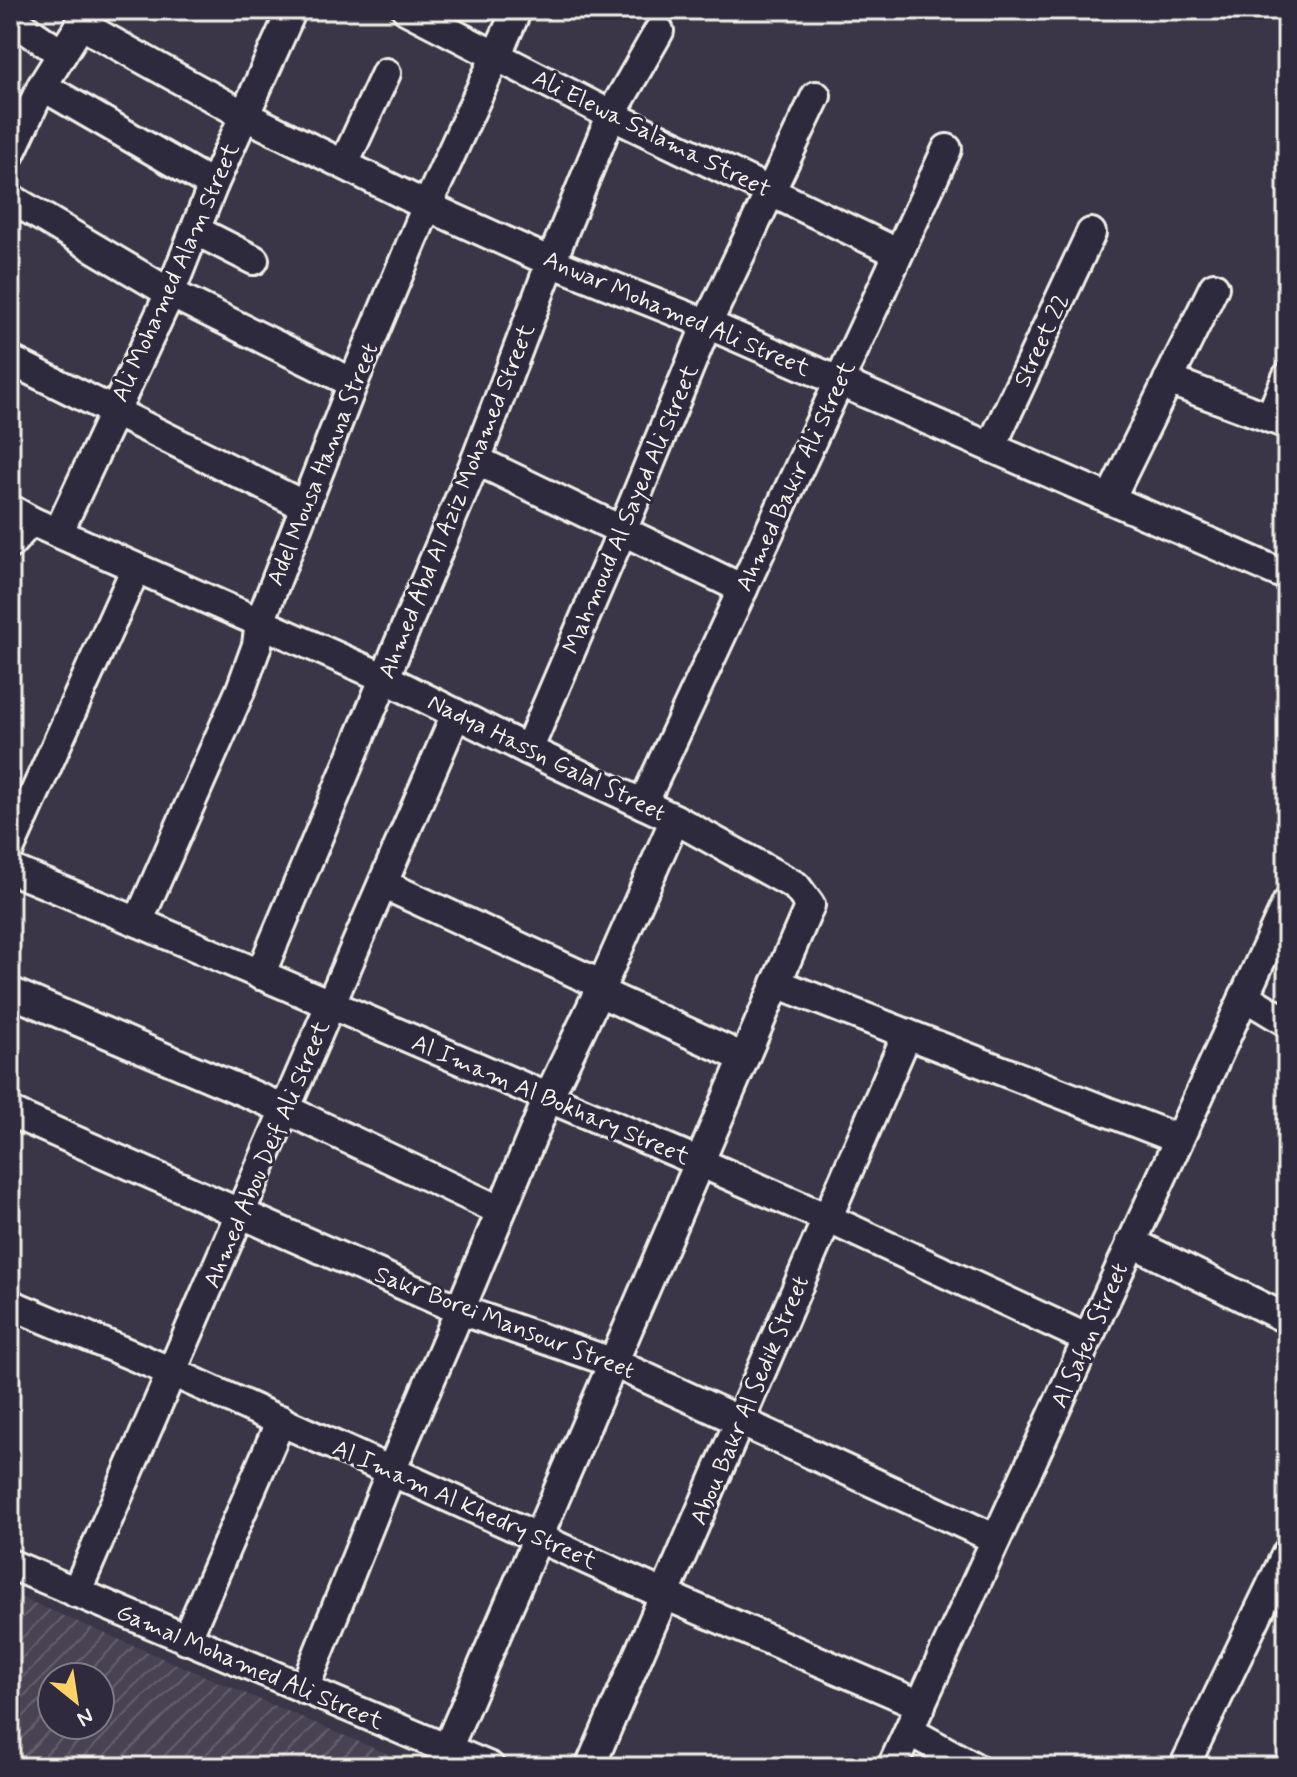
<svg xmlns="http://www.w3.org/2000/svg" width="1297" height="1777" font-family="Mynerve,sans-serif">
<style>
.industrial{fill:url(#industrial-furrows);fill-rule:evenodd}
.lines{fill:none;stroke-linecap:round;stroke-linejoin:round}
.street-casing{stroke:#f4f1e8;stroke-width:34}
.street{stroke:#2f2a3d;stroke-width:28}
.labels{text-anchor:middle;stroke-width:6;stroke-linejoin:round;paint-order:stroke}
.street-label{font-size:24px;fill:#f4f1e8;stroke:#2f2a3d}
</style>
<defs>
<pattern id="industrial-furrows" width="10" height="10" patternUnits="userSpaceOnUse" patternTransform="scale(2)"><rect width="10" height="10" fill="#484352"/><path d="M-1 1l2-2M0 10L10 0M9 11l2-2" fill="none" stroke="#635f6b"/></pattern>
</defs>
<rect width="100%" height="100%" fill="#3b3647"/>
<filter id="ink" filterUnits="userSpaceOnUse"><feTurbulence type="fractalNoise" baseFrequency=".0125" numOctaves="2"/><feDisplacementMap in="SourceGraphic" scale="16" xChannelSelector="R" yChannelSelector="G"/><feConvolveMatrix kernelMatrix="1 2 1 2 8 2 1 2 1" color-interpolation-filters="sRGB"/></filter>
<g filter="url(#ink)">
<!-- industrial -->
<path class="industrial" d="M10 1593 418 1767H10ZM52 1677H100V1725H52Z"/>
<g class="lines">
<defs>
<g id="street">
<path d="M407 10 611 115 898 253"/>
<path d="M10 18 62 54"/>
<path d="M80 24 244 115 427 206 551 262 707 324 1287 576"/>
<path d="M42 86 213 185"/>
<path d="M10 154 42 86 89 11"/>
<path d="M344 164 386 73"/>
<path d="M10 198 170 293 353 383"/>
<path d="M195 230 254 260"/>
<path d="M10 360 305 506"/>
<path d="M1168 380 1287 424"/>
<path d="M1270 418 1287 377"/>
<path d="M991 447 1091 233"/>
<path d="M476 460 743 589"/>
<path d="M1110 499 1214 287"/>
<path d="M10 509 31 521 385 678 528 750 675 819 796 886 810 905 447 1749"/>
<path d="M58 533 170 293 213 185 292 10"/>
<path d="M10 544 31 521"/>
<path d="M528 750 622 531 707 324 816 96"/>
<path d="M643 804 947 149"/>
<path d="M10 848 136 568"/>
<path d="M10 869 138 922 699 1162 827 1218 1088 1339"/>
<path d="M383 884 602 985"/>
<path d="M138 922 241 689 257 645 260 622 353 383 427 206 517 10"/>
<path d="M260 975 476 460 551 262 611 115 659 31"/>
<path d="M776 983 1178 1139"/>
<path d="M10 992 285 1109 501 1211"/>
<path d="M599 992 744 1058"/>
<path d="M1244 996 1287 1022"/>
<path d="M10 1112 460 1310 614 1363 996 1539"/>
<path d="M1131 1242 1287 1319"/>
<path d="M10 1304 172 1372 665 1595 921 1705"/>
<path d="M10 1564 490 1767"/>
<path d="M76 1593 456 714"/>
<path d="M186 1640 281 1420"/>
<path d="M304 1689 391 1471 460 1310 548 1098 602 985 675 819"/>
<path d="M909 1731 974 1767"/>
<path d="M590 1767 907 1034"/>
<path d="M892 1767 1287 903"/>
<path d="M1184 1767 1287 1553"/>
</g>
</defs>
<!-- street casing -->
<use href="#street" class="street-casing"/>
<!-- street -->
<use href="#street" class="street"/>
</g>
</g>
<g class="labels">
<!-- street labels -->
<g class="street-label">
<text transform="translate(652 133) rotate(26)" y="8">Ali Elewa Salama Street</text>
<text transform="translate(175 272) rotate(-66)" y="8">Ali Mohamed Alam Street</text>
<text transform="translate(677 313) rotate(23)" y="8">Anwar Mohamed Ali Street</text>
<text transform="translate(1041 340) rotate(-65)" y="8">Street 22</text>
<text transform="translate(322 464) rotate(-68)" y="8">Adel Mousa Hanna Street</text>
<text transform="translate(795 476) rotate(-65)" y="8">Ahmed Bakir Ali Street</text>
<text transform="translate(456 501) rotate(-68)" y="8">Ahmed Abd Al Aziz Mohamed Street</text>
<text transform="translate(630 509) rotate(-67)" y="8">Mahmoud Al Sayed Ali Street</text>
<text transform="translate(547 757) rotate(26)" y="8">Nadya Hassn Galal Street</text>
<text transform="translate(551 1099) rotate(23)" y="8">Al Imam Al Bokhary Street</text>
<text transform="translate(266 1154) rotate(-67)" y="8">Ahmed Abou Deif Ali Street</text>
<text transform="translate(505 1322) rotate(21)" y="8">Sakr Borei Mansour Street</text>
<text transform="translate(1089 1335) rotate(-66)" y="8">Al Safen Street</text>
<text transform="translate(749 1400) rotate(-67)" y="8">Abou Bakr Al Sedik Street</text>
<text transform="translate(465 1504) rotate(24)" y="8">Al Imam Al Khedry Street</text>
<text transform="translate(250 1666) rotate(23)" y="8">Gamal Mohamed Ali Street</text>
</g>
</g>
<!-- margin -->
<rect width="1297" height="1777" fill="none" stroke="#2f2a3d" stroke-width="40"/>
<rect x="20" y="20" width="1257" height="1737" fill="none" stroke="#f4f1e8" stroke-width="3" filter="url(#ink)"/>
<!-- north arrow -->
<g transform="translate(76 1701) rotate(150)"><circle r="38" fill="#2f2a3d" stroke="#7e7a81" stroke-width="2"/>
<path d="M0-6L14 30L0 20L-14 30Z" fill="#ffd166"/>
<text y="-12" font-size="22" font-weight="bold" text-anchor="middle" fill="#f4f1e8">N</text>
</g>
</svg>
